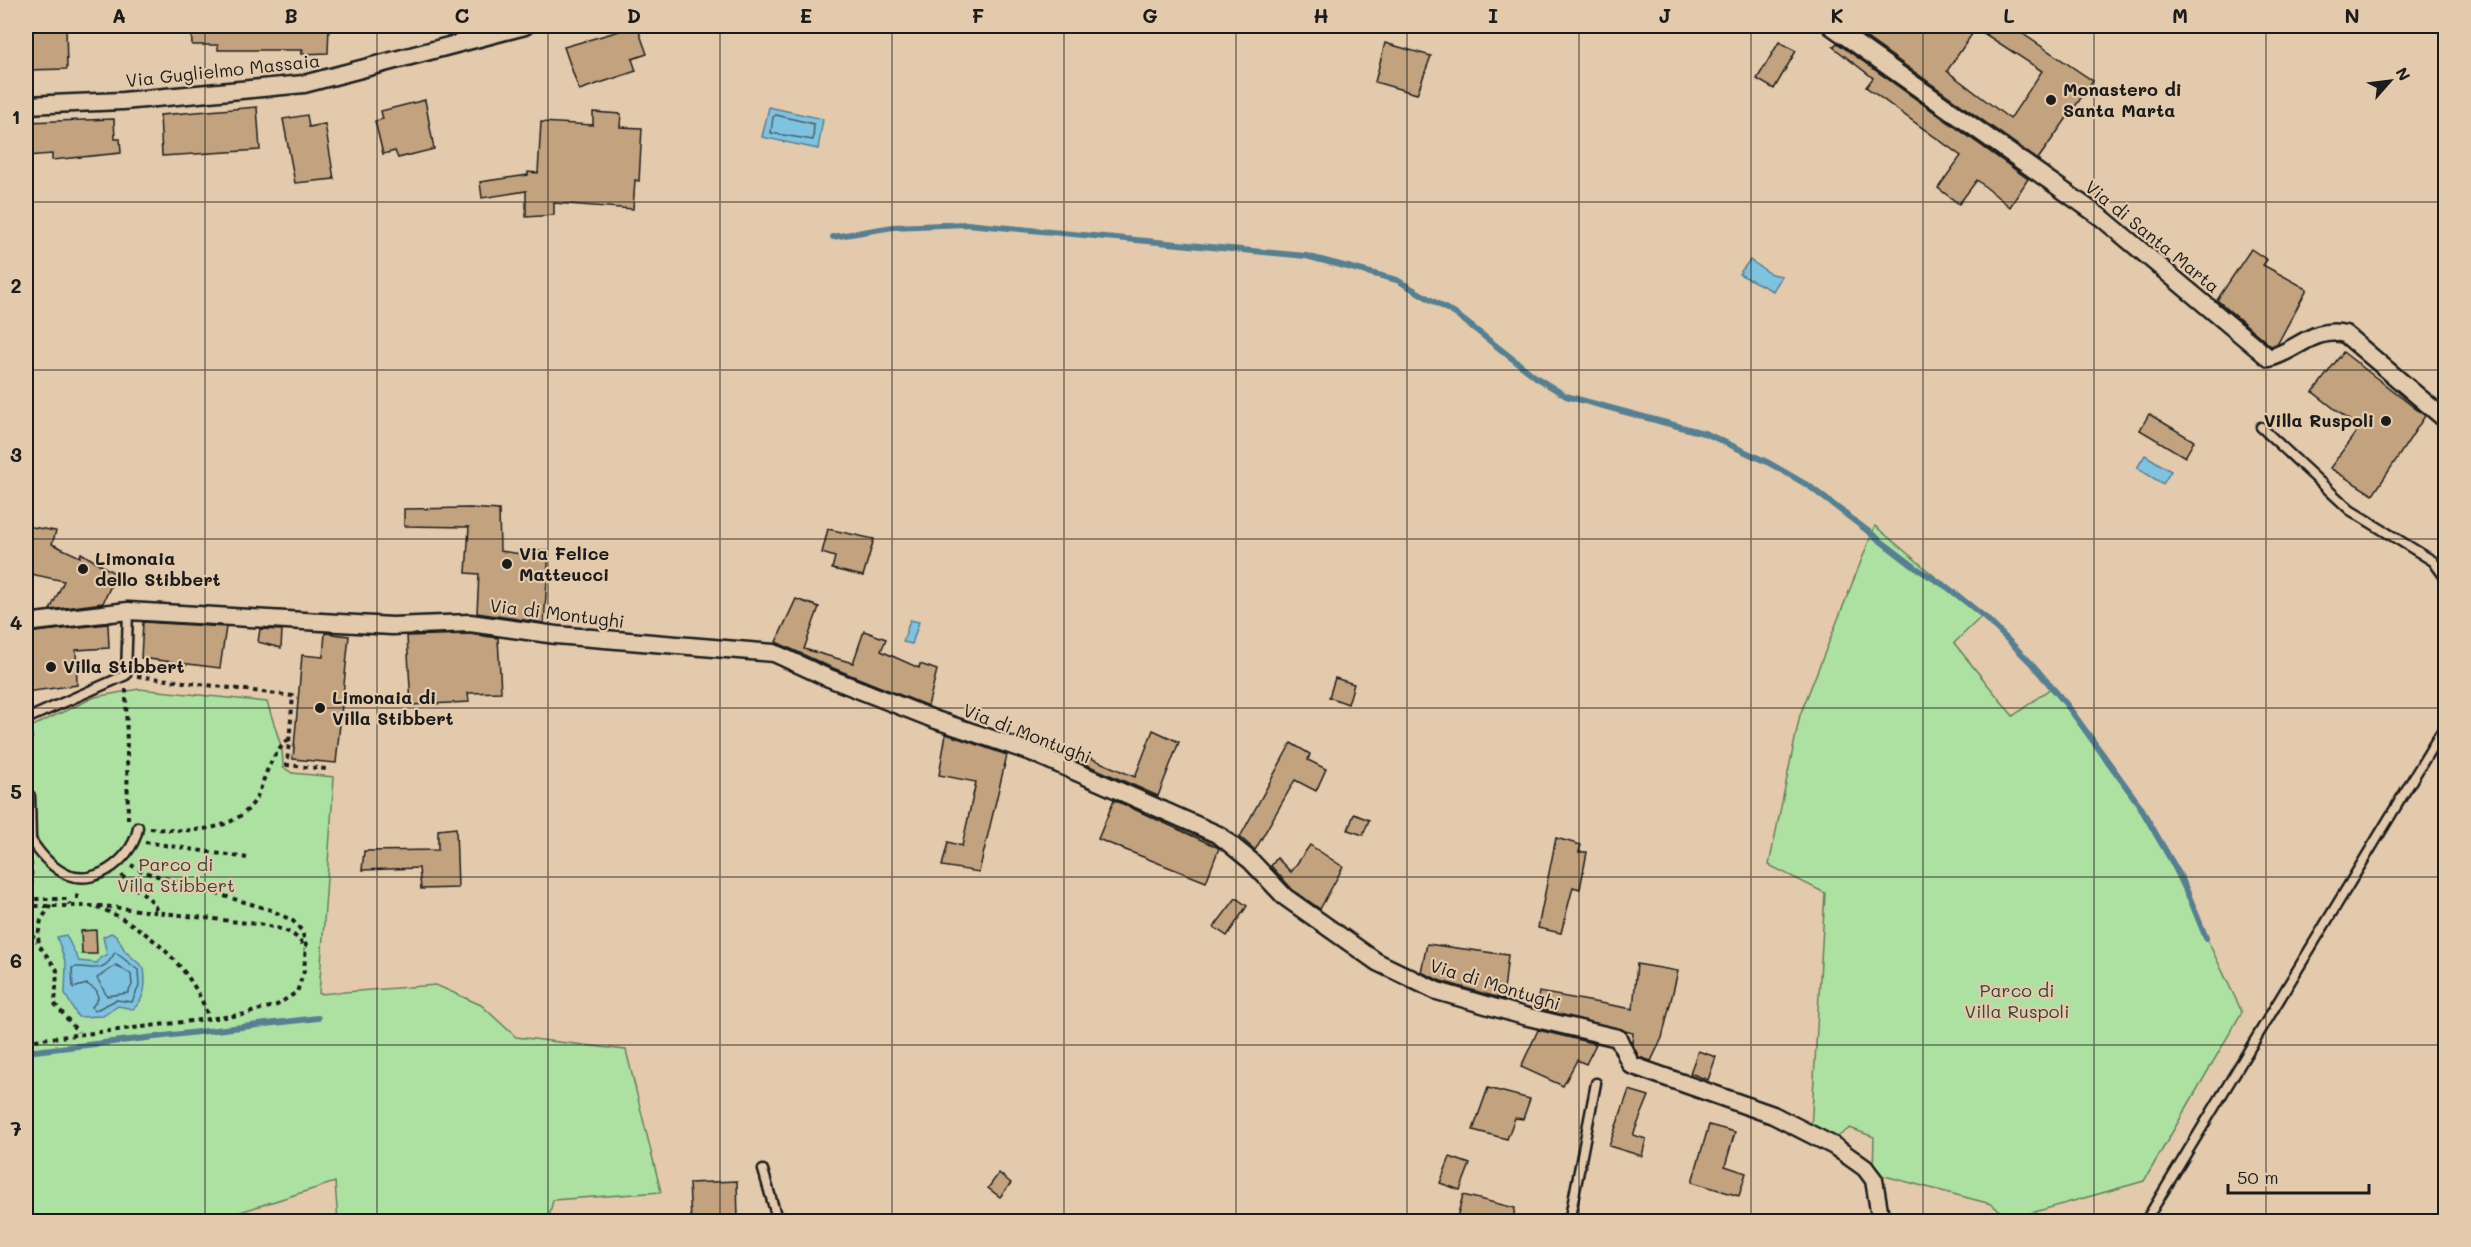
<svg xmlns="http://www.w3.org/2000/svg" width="2471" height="1247" font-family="Mali,sans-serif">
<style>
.green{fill:#ade1a2;stroke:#647e5f;stroke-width:1.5}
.water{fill:#7fc3e0;stroke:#578092;stroke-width:1.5}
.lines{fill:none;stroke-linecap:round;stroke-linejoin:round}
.shore{stroke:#445f6a;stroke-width:1.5}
.stream{stroke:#578092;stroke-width:6}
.building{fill:#c3a37f;stroke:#1c1c1c;stroke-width:1.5;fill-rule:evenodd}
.service-casing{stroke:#1c1c1c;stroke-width:13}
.minor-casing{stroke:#1c1c1c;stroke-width:21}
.path{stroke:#1c1c1c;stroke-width:4;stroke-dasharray:4.5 4.5;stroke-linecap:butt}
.service{stroke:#e4caac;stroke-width:8}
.minor{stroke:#e4caac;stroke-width:16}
.grid{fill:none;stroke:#1c1c1c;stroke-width:1.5;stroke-opacity:0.55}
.poi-dot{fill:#1c1c1c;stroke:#e4caac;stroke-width:2}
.labels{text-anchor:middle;stroke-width:4.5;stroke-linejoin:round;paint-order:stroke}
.street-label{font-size:18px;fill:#1c1c1c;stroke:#e4caac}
.poi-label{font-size:18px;font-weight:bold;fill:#1c1c1c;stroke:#e4caac;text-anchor:start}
.park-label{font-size:18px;fill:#394337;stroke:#e4caac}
.neatline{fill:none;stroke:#1c1c1c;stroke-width:2}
.grid-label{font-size:20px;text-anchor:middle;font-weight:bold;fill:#1c1c1c}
</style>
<rect width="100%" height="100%" fill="#e4caac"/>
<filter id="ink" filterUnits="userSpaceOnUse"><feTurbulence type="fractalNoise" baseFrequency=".0167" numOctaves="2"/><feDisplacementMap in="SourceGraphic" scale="12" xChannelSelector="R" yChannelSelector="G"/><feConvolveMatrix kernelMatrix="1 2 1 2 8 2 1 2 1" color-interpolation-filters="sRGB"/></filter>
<g filter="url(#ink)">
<!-- green -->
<g class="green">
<path d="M1875 526 1982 616 1954 643 2013 716 2051 688 2124 783 2166 854 2242 1012 2144 1181 2010 1219 1991 1204 1873 1173 1874 1137 1850 1128 1833 1140 1811 1129 1825 893 1769 865 1800 715Z"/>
<path d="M139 689 267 702 282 749 283 767 292 773 334 777 319 994 436 985 481 1005 516 1037 626 1050 661 1192 553 1200 548 1221 338 1222 335 1182 212 1221 26 1222V726H33L95 697Z"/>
</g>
<!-- water -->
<g class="water">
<path d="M769 107 823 119 818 149 762 137Z"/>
<path d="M1750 260 1771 274 1782 276 1773 291 1739 274Z"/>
<path d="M2145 455 2171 471 2163 484 2137 468Z"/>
<path d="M910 620 919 622 912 644 903 642Z"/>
<path d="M111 933 117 936 125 951 144 968C146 983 146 999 133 1009L118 1006 103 1016 78 1017 65 994 66 964 57 937 66 935 79 961 97 963 101 957 107 955 103 937Z"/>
</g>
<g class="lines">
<!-- shore -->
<g class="shore">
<path d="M776 115 814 124 813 140 771 133 773 117Z"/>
<path d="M115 952 138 970 139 986 132 1002 116 1000 94 1011 92 1007 98 999 97 991 87 984 73 988 72 968C87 963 102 979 115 952Z"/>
<path d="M116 965 131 974 132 985 128 993 107 996 97 978Z"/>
</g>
<!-- stream -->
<g class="stream">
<path d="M833 237 893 227 967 224 1306 256 1397 280 1457 315 1537 378 1566 396 1707 434 1769 463 1809 486 1916 568 1947 587 1986 618 2032 664 2067 705 2138 803 2182 879 2206 938"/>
<path d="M26 1052 318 1018"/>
</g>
</g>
<!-- building -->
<g class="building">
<path d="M26 26H66L67 69 26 70Z"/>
<path d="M191 26H329L328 53 301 54 303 50H218V45H192Z"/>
<path d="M637 26 647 54 632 59 636 71 579 90 564 47Z"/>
<path d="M1850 26H2011L2093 81 2038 159 2040 161ZM1976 28 2042 71 2010 119 1947 71Z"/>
<path d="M1779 42 1796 51 1774 89 1757 79Z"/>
<path d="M1385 43 1431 56 1417 94 1375 82Z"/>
<path d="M1837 43 2028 179 2010 207 1977 180 1959 204 1938 188 1961 156 1866 87 1873 78 1833 47Z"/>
<path d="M425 100 434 149 398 158 395 151 383 154 375 121 383 119 381 111Z"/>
<path d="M257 107 260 150 162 156 160 115Z"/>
<path d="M593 112 621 114 620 127 642 128 639 181 635 180 633 209 554 203V215L526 217V191L482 198 480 182 528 175V172L538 173 541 122 593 125Z"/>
<path d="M307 115 309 127 325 124 334 179 295 183 283 119Z"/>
<path d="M114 119 115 139H120L121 153 52 160V154L26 156V122Z"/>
<path d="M2251 249 2267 260 2263 265 2307 289 2278 343 2271 346 2217 300Z"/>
<path d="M2343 352 2425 416 2373 495 2330 468 2359 428 2313 392Z"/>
<path d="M2149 414 2194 441 2185 457 2140 430Z"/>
<path d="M470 508 499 510 500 551 530 555V551H549L544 623 477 613 479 574 466 573 469 527 404 526V509Z"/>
<path d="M26 526 56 531 52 544 80 557 81 553 116 574 103 603 50 610 64 581 26 573Z"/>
<path d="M828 529 874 539 863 576 832 569 835 557 822 553Z"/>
<path d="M796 599 819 607 804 649 853 663 864 631 886 639 881 651 919 668 920 664 937 670 928 706 828 666 776 642Z"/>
<path d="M143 622 226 627 220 668 141 658Z"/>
<path d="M108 624 109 648 76 650 77 685 26 692V633Z"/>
<path d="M260 629 282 630 281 648 258 642Z"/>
<path d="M325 633 349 636 336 763 293 759 302 655 323 657Z"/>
<path d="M469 634 498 638 501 692 468 693 469 702 411 705 407 636Z"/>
<path d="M1335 678 1354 684 1348 704 1329 697Z"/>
<path d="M1153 730 1179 742 1158 796 1078 761 1081 754 1135 777Z"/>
<path d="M946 734 1007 755 979 872 942 866 948 842 962 846 976 782 939 775Z"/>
<path d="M1291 743 1310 754 1308 760 1326 769 1316 791 1295 780 1255 850 1240 837Z"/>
<path d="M1114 800 1219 848 1206 882 1098 839Z"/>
<path d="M1354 814 1369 820 1363 835 1348 830Z"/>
<path d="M456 828 458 888 421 889 419 868 362 870 364 851 438 850V830Z"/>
<path d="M1556 838 1581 845 1579 852H1587L1580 889 1573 887 1561 933 1538 928Z"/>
<path d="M1310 845 1343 867 1320 909 1292 889 1271 866 1277 858 1291 872Z"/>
<path d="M1236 898 1247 906 1227 936 1214 927Z"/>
<path d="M96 930 97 954H82L81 931Z"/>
<path d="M1427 944 1508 955 1503 999 1441 981 1421 972Z"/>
<path d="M1637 964 1678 971 1662 1038 1651 1061 1639 1057 1632 1043 1633 1033 1536 1008 1539 992 1633 1009Z"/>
<path d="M1538 1030 1596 1044 1586 1064 1577 1060 1563 1086 1521 1067Z"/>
<path d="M1698 1051 1716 1057 1708 1080 1690 1073Z"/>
<path d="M1488 1088 1530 1099 1523 1119 1515 1118 1507 1139 1473 1130Z"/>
<path d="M1629 1090 1649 1096 1633 1135 1646 1139 1642 1156 1609 1146Z"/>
<path d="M1709 1125 1735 1132 1725 1166 1746 1173 1739 1196 1692 1182Z"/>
<path d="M1450 1157 1470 1164 1460 1190 1440 1183Z"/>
<path d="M999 1173 1011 1183 1000 1197 988 1188Z"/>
<path d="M737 1181 738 1220 691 1221 689 1183Z"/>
<path d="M1463 1195 1515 1208 1513 1221H1456Z"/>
</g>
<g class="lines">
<defs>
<g id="service">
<path d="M2261 427 2350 510 2433 561 2446 579"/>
<path d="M26 719 126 675 128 611"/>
<path d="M30 796 31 840"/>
<path d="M26 849 31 840C40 854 52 868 68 875 98 887 135 855 138 827"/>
<path d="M763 1170 778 1222"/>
<path d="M1569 1222 1596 1083"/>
<path d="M2145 1222 2446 724"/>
</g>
<g id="minor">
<path d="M1831 26 2102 218 2269 358C2297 351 2314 326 2345 334L2446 420"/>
<path d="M26 105 123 101 304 84 525 26"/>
<path d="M26 623 128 611 392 626 470 623 556 635 774 653 824 676 936 720 1031 752 1219 835 1251 861 1285 897 1377 962 1437 991 1524 1016 1618 1038 1631 1065 1773 1115 1834 1146 1865 1168 1874 1180 1881 1222"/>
</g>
</defs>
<!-- service casing -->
<use href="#service" class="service-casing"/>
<!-- minor casing -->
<use href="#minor" class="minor-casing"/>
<!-- path -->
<g class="path">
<path d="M137 676 293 696 287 765 326 769"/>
<path d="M126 689 128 819"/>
<path d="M30 784 31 731"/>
<path d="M150 828C189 833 243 834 260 790 267 770 272 754 289 739"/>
<path d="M145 842 247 858"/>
<path d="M31 862 32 899"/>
<path d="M122 875C132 892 151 891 157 912"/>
<path d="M26 899H67L70 905"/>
<path d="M77 899V890"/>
<path d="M51 905 41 920 38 936 39 945 57 970 55 1004 78 1032"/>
<path d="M26 906H103L265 925C281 929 298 932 305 949"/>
<path d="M97 907C144 924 194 969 208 1017"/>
<path d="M26 927 37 942"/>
<path d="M26 1041 241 1015 277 1005 297 992 304 971 306 945 302 931 293 921 271 910 144 872 131 865"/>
</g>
<!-- service -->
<use href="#service" class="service"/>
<!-- minor -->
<use href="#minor" class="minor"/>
</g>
</g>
<!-- grid -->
<path class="grid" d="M205 26V1222M377 26V1222M548 26V1222M720 26V1222M892 26V1222M1064 26V1222M1236 26V1222M1407 26V1222M1579 26V1222M1751 26V1222M1923 26V1222M2094 26V1222M2266 26V1222M26 202H2446M26 370H2446M26 539H2446M26 708H2446M26 877H2446M26 1045H2446"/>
<!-- markers -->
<g class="poi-dot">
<circle cx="2051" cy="100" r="6"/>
<circle cx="2386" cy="421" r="6"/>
<circle cx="507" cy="564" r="6"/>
<circle cx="83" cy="569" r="6"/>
<circle cx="51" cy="667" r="6"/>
<circle cx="320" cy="708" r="6"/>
</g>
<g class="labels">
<!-- street labels -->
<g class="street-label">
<text transform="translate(223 71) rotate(-6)" y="6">Via Guglielmo Massaia</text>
<text transform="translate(2152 237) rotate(39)" y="6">Via di Santa Marta</text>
<text transform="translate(557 614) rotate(7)" y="6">Via di Montughi</text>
<text transform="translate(1027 734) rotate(21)" y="6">Via di Montughi</text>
<text transform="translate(1495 985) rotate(17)" y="6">Via di Montughi</text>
</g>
<!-- poi labels -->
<g class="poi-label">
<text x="2063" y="96">Monastero di<tspan x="2063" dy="21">Santa Marta</tspan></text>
<text x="2374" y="427" text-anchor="end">Villa Ruspoli</text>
<text x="519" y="560">Via Felice<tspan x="519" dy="21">Matteucci</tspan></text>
<text x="95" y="565">Limonaia<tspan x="95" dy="21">dello Stibbert</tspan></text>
<text x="63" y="673">Villa Stibbert</text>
<text x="332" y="704">Limonaia di<tspan x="332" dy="21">Villa Stibbert</tspan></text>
</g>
<!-- park labels -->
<g class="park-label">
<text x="176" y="871">Parco di<tspan x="176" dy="21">Villa Stibbert</tspan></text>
<text x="2017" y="997">Parco di<tspan x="2017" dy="21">Villa Ruspoli</tspan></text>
</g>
</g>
<!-- margin -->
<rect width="2471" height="1247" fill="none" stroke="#e4caac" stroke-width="66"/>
<!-- north arrow -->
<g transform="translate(2390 81) rotate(62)" stroke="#e4caac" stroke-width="4.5" paint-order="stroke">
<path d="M0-4.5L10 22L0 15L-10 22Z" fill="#1c1c1c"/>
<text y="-9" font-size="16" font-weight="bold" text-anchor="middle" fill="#1c1c1c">N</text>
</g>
<!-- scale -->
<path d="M2228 1184v9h141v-9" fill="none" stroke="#1c1c1c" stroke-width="3"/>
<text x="2237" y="1184" font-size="18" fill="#1c1c1c" stroke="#e4caac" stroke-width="4.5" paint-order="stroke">50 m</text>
<rect x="33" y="33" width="2405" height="1181" class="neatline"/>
<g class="grid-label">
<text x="119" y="23">A</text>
<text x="291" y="23">B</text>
<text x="462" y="23">C</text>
<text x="634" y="23">D</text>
<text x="806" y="23">E</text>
<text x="978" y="23">F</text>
<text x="1150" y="23">G</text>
<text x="1321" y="23">H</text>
<text x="1493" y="23">I</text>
<text x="1665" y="23">J</text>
<text x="1837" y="23">K</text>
<text x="2009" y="23">L</text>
<text x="2180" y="23">M</text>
<text x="2352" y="23">N</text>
<text x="16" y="124">1</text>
<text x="16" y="293">2</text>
<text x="16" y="462">3</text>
<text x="16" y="630">4</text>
<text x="16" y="799">5</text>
<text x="16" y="968">6</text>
<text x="16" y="1136">7</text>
</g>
</svg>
